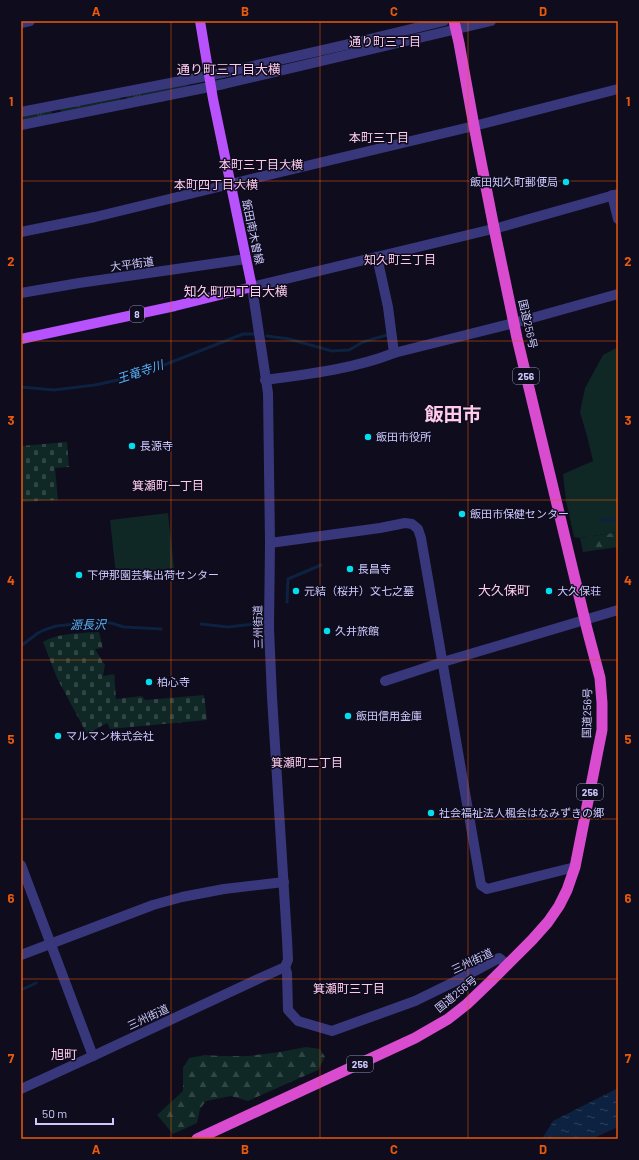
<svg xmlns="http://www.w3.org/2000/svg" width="639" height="1160" font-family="Barlow,'Noto Sans JP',sans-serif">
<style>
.grass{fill:url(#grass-tufts)}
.forest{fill:url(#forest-firs)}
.cemetery{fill:url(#cemetery-stones)}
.green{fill:#0f2725}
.water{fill:url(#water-ripples)}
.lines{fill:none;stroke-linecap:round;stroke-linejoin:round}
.stream{stroke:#0c2240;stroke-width:3}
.minor{stroke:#38377b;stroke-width:10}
.tertiary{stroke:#38377b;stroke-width:10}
.primary{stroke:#b852fc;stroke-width:10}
.trunk{stroke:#da4ccf;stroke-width:11}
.grid{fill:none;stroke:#e8590c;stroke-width:1;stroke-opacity:0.55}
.poi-dot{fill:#04ddee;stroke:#0e0c1d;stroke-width:1.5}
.labels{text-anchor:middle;stroke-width:3;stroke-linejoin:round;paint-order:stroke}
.shield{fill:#0e0c1d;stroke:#9490ba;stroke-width:1}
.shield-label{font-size:10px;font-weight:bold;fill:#cdc9fe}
.poi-label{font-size:11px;fill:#cdc9fe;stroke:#0e0c1d;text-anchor:start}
.street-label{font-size:11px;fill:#cdc9fe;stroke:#0e0c1d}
.neighbourhood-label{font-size:12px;fill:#fecbed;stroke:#0e0c1d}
.water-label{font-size:12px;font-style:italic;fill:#59b5fc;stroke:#0e0c1d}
.quarter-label{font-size:13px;fill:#fecbed;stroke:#0e0c1d}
.town-label{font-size:19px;font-weight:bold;fill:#fecbed;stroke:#0e0c1d}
.neatline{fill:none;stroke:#e8590c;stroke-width:1.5}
.grid-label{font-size:13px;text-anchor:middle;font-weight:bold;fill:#e8590c}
</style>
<defs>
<pattern id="grass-tufts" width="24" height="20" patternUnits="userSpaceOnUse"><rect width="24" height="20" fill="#0f2725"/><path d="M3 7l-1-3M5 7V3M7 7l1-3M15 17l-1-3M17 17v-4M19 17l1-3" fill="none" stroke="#314546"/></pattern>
<pattern id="forest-firs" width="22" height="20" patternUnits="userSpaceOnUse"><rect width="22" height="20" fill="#0f2725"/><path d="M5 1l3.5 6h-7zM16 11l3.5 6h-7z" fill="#314546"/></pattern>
<pattern id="cemetery-stones" width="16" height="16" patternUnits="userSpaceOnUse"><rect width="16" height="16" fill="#0f2725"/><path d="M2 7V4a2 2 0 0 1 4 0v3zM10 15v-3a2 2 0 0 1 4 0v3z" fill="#314546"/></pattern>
<pattern id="water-ripples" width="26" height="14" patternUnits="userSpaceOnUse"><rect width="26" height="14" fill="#0c2240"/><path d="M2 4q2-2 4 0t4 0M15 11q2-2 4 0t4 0" fill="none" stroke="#2e415d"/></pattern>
</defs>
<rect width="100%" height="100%" fill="#0e0c1d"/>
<!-- grass -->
<g class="grass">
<path d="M187 84 189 86 128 99 126 97 127 96Z"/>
<path d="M119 97 121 100 120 101 62 112 60 111 61 108Z"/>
<path d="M51 110 52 112V114L21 120V116Z"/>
</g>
<!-- forest -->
<g class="forest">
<path d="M618 532V547L583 552 580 538Z"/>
<path d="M306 1047 320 1049 325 1057 318 1070 248 1101 231 1096 206 1101 200 1109 197 1123 173 1134 157 1115 183 1091V1068L189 1058 205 1055 221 1056H248L280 1052Z"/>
</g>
<!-- cemetery -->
<g class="cemetery">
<path d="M67 442 69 467 55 468 58 500 21 502V446Z"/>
<path d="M99 632 103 648 95 649 105 665 103 676 114 674 116 699 142 696 145 700 204 695 207 720 110 729 107 723 87 734 57 678 43 642C57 633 82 633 99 632Z"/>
</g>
<!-- green -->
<g class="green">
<path d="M618 347V532L580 538 574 537 566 501 563 474 593 461 587 436 580 412 585 388 603 355Z"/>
<path d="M168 513 174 568 116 575 110 520Z"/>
</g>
<!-- water -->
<path class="water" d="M618 1088V1127L592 1139H542L553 1121Z"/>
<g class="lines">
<!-- stream -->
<g class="stream">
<path d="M267 336 289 339 332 351 349 350 363 342 387 335"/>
<path d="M21 387 54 390 95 385 136 376 243 334H254"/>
<path d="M601 520 618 519"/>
<path d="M287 602 288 579 321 565"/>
<path d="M201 624 228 627 263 623"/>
<path d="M21 646 38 633 44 630 56 626 95 622 111 623 124 627 161 629"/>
<path d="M21 990 36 983"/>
</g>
<!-- minor -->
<g class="minor">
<path d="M612 195 618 219"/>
<path d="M21 232 95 217 243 181 474 126 618 89"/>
<path d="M21 293 79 283 246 259"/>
<path d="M265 380C309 374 353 369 394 353L388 307 377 257"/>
<path d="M270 543 380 528 405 523 412 524 418 529 421 538 481 885 487 889 575 867"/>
<path d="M385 681 443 662 618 610"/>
<path d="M21 955 153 905 182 897 224 889 284 882"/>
<path d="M285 967 287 973 288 1010 298 1021 332 1031 415 1001 456 981 499 958 508 965"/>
<path d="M21 1089 93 1056"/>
</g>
<!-- tertiary -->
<g class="tertiary">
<path d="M21 23 30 21"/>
<path d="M21 112 222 73 354 43 444 21"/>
<path d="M21 125 224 84 491 21"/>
<path d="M394 353 514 323 618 294"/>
<path d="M21 865 93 1056 258 979 285 967 288 960 287 939 272 697 269 628 270 543 268 393 252 287 501 227 618 194"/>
</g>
<!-- primary -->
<path class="primary" d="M21 339 175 306 252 287 213 99 200 21"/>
<!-- trunk -->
<path class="trunk" d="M197 1139 415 1038 448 1019 467 1004 490 982 532 940 548 922 559 906 567 890 575 867 602 730V703L600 678 587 629 517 338 494 228 474 126 459 43 454 21"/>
</g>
<!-- grid -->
<path class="grid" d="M171 21V1139M320 21V1139M468 21V1139M21 181H618M21 341H618M21 500H618M21 660H618M21 819H618M21 979H618"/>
<!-- markers -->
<g class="poi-dot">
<circle cx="566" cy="182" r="4"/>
<circle cx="368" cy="437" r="4"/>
<circle cx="132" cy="446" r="4"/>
<circle cx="462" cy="514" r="4"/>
<circle cx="350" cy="569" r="4"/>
<circle cx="79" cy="575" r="4"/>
<circle cx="296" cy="591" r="4"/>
<circle cx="549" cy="591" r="4"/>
<circle cx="327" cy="631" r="4"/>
<circle cx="149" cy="682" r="4"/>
<circle cx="348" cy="716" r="4"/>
<circle cx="58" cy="736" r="4"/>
<circle cx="431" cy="813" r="4"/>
</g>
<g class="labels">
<!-- shield labels -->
<g class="shield">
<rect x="130" y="306" width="14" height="16" rx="3"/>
<rect x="513" y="368" width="26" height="16" rx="3"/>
<rect x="577" y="784" width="26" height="16" rx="3"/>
<rect x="347" y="1056" width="26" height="16" rx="3"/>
</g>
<g class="shield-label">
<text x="137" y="318">8</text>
<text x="526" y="380">256</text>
<text x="590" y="796">256</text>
<text x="360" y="1068">256</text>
</g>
<!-- poi labels -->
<g class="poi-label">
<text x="558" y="186" text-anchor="end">飯田知久町郵便局</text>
<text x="376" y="441">飯田市役所</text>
<text x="140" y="450">長源寺</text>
<text x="470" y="518">飯田市保健センター</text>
<text x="358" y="573">長昌寺</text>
<text x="87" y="579">下伊那園芸集出荷センター</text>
<text x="304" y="595">元結（桜井）文七之墓</text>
<text x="557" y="595">大久保荘</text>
<text x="335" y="635">久井旅館</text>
<text x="157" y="686">柏心寺</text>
<text x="356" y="720">飯田信用金庫</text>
<text x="66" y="740">マルマン株式会社</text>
<text x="439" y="817">社会福祉法人楓会はなみずきの郷</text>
</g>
<!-- street labels -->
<g class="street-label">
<text transform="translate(253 232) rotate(78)" y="4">飯田南木曽線</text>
<text transform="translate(132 264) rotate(-8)" y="4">大平街道</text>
<text transform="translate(528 324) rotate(77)" y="4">国道256号</text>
<text transform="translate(258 627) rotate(-91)" y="4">三州街道</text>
<text transform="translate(587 713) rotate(-89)" y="4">国道256号</text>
<text transform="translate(472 961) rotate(-25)" y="4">三州街道</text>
<text transform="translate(456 994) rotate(-39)" y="4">国道256号</text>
<text transform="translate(148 1017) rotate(-25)" y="4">三州街道</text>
</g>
<!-- neighbourhood labels -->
<g class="neighbourhood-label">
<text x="385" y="46">通り町三丁目</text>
<text x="379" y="142">本町三丁目</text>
<text x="261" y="169">本町三丁目大横</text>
<text x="216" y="189">本町四丁目大横</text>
<text x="400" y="264">知久町三丁目</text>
<text x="168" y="490">箕瀬町一丁目</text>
<text x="307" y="767">箕瀬町二丁目</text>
<text x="349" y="993">箕瀬町三丁目</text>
</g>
<!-- water labels -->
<g class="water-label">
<text transform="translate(140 372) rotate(-18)" y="4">王竜寺川</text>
<text transform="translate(88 625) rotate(-1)" y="4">源長沢</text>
</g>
<!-- quarter labels -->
<g class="quarter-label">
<text x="229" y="74">通り町三丁目大横</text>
<text x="236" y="296">知久町四丁目大横</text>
<text x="504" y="595">大久保町</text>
<text x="64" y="1059">旭町</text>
</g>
<!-- town labels -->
<g class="town-label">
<text x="453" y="421">飯田市</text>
</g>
</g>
<!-- border -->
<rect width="639" height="1160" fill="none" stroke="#0e0c1d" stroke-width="44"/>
<!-- scale -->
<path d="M36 1118v6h77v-6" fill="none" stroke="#cdc9fe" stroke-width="2"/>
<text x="42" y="1118" font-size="12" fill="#cdc9fe" stroke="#0e0c1d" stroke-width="3" paint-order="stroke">50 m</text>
<rect x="22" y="22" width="595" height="1116" class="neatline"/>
<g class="grid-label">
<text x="96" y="16">A</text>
<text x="245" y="16">B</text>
<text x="394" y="16">C</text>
<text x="543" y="16">D</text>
<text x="11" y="106">1</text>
<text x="628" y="106">1</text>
<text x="11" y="266">2</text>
<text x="628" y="266">2</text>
<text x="11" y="425">3</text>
<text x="628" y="425">3</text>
<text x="11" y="585">4</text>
<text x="628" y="585">4</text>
<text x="11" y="744">5</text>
<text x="628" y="744">5</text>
<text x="11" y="903">6</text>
<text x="628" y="903">6</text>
<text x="11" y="1063">7</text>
<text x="628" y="1063">7</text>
<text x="96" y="1154">A</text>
<text x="245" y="1154">B</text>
<text x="394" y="1154">C</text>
<text x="543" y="1154">D</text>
</g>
</svg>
